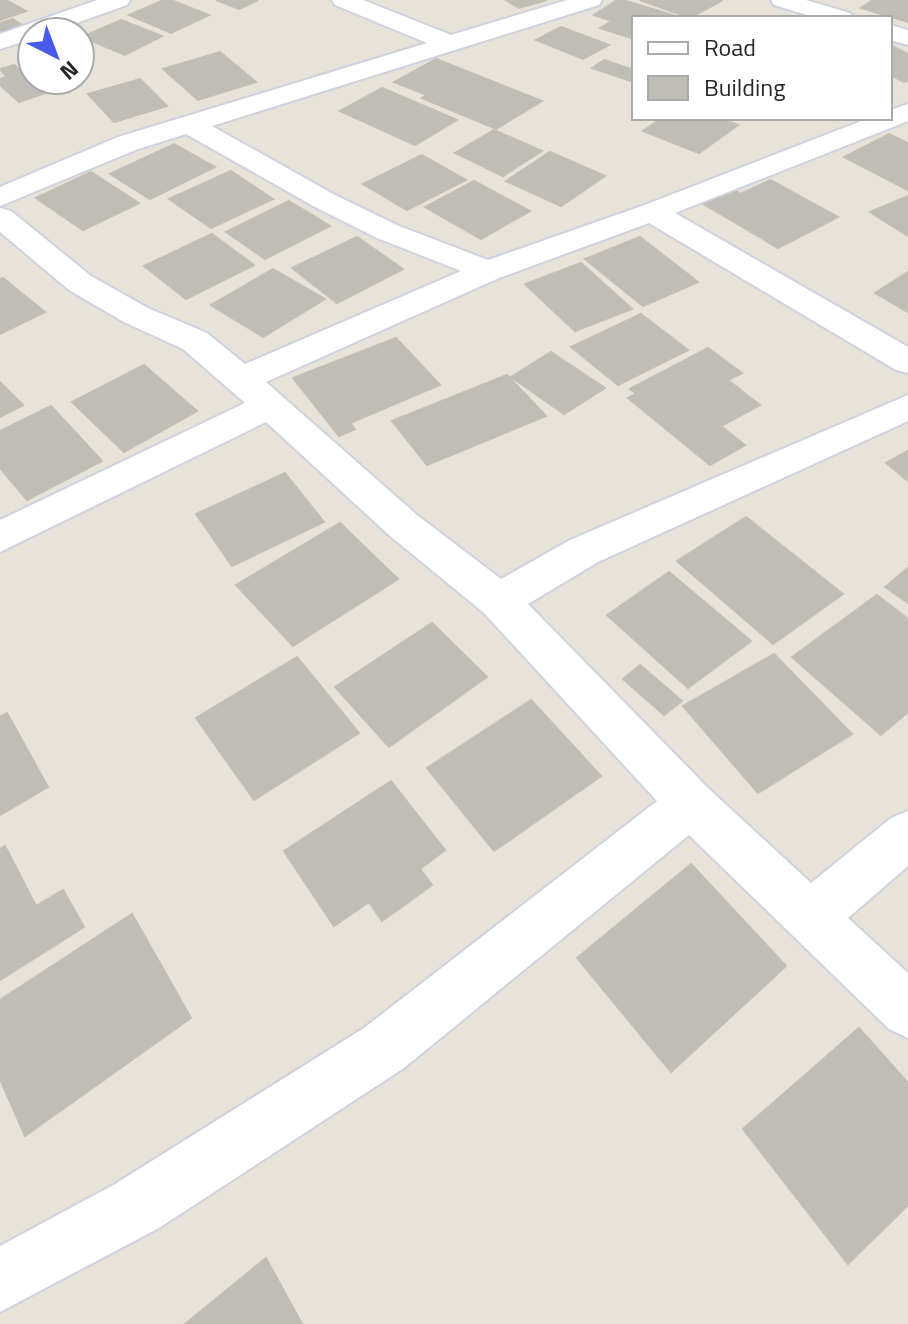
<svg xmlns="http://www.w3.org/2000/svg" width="908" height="1324" font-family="'Titillium Web',sans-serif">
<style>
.building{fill:#c0bcb6;stroke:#c3beb3;stroke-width:2}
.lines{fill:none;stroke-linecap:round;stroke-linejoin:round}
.minor-casing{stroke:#cfd1df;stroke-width:4}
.minor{fill:#fff;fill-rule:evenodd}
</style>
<rect width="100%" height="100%" fill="#e8e2d9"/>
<!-- building -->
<g class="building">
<path d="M0 0H6L26 11 0 20Z"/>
<path d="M164 0H171L209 15 171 33 129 15Z"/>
<path d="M216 0H258L239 9Z"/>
<path d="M506 0H547L519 8Z"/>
<path d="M617 0H623L682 18H634V39L600 28 612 21 594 15Z"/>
<path d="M640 0H717L721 1 690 18Z"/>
<path d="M873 0H908V22L861 8Z"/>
<path d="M13 19 23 26 0 33V23Z"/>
<path d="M121 20 162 36 125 55 82 37Z"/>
<path d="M561 27 609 45 583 59 536 40Z"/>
<path d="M890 45 908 54V81L904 82 890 75Z"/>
<path d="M220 52 256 82 198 100 163 69Z"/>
<path d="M436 59 542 101 496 129 422 98 427 95 394 82Z"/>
<path d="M604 60 634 70V82L592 68Z"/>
<path d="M14 65 22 72 32 69V80H46L57 89 19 102 0 85V79L7 77 0 69Z"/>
<path d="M140 79 167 106 114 122 88 94Z"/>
<path d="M382 88 457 120 415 145 340 111Z"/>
<path d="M662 118H719L738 125 699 153 643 131Z"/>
<path d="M494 130 542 151 503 176 455 153Z"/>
<path d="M889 134 908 143V190L844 157Z"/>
<path d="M174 144 215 167 150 199 110 174Z"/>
<path d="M550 152 605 176 561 206 506 181Z"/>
<path d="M422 155 466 180 407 210 363 184Z"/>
<path d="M231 171 273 199 211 228 169 199Z"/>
<path d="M91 172 139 203 83 230 36 198Z"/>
<path d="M770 180 838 217 778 248 702 203 732 189 741 194Z"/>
<path d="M474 181 530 211 481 239 425 207Z"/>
<path d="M908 196V236L870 212Z"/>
<path d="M289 201 330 226 265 259 226 232Z"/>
<path d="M212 234 254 265 186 299 144 266Z"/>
<path d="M357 237 403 269 337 303 292 268Z"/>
<path d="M640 237 698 282 643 306 585 259Z"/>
<path d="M581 263 632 309 575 331 525 284Z"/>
<path d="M273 269 325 299 263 337 211 305Z"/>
<path d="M908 272V312L875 293Z"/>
<path d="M3 278 45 312 0 334V279Z"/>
<path d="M641 314 688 350 618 385 571 347Z"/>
<path d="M396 338 440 385 350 423 355 429 339 436 293 378Z"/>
<path d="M708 348 742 373 728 380 760 405 721 426 745 445 710 465 628 398 636 394 630 389Z"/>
<path d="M551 352 605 388 564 414 511 377Z"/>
<path d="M144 365 197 411 124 452 72 402Z"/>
<path d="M507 375 546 416 427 465 392 421Z"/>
<path d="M0 382 23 405 0 417Z"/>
<path d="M51 406 102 461 27 500 0 468V431Z"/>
<path d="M908 451V481L886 463Z"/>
<path d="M285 473 324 522 232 566 196 514Z"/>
<path d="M746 517 843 594 773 644 677 561Z"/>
<path d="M340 523 398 579 293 646 236 585Z"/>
<path d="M908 568V603L885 587Z"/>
<path d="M669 572 751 641 688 688 607 615Z"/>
<path d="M877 595 908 619V712L881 735 792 657Z"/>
<path d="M432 623 487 677 389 747 335 687Z"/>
<path d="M774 654 852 734 758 793 683 706Z"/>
<path d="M297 657 359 733 254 800 196 718Z"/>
<path d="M640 665 682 701 664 715 623 679Z"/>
<path d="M531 700 601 776 494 851 427 768Z"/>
<path d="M7 713 48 787 0 815V717Z"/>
<path d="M391 781 445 850 420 869 432 885 382 921 369 902 334 926 284 851Z"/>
<path d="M5 846 36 906 63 890 84 927 0 980V849Z"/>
<path d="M691 864 786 966 671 1072 577 958Z"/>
<path d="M132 914 191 1018 25 1136 0 1079V1000Z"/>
<path d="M859 1028 908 1083V1205L848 1264 743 1129Z"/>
<path d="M266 1258 302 1324H185Z"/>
</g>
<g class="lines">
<defs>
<g id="minor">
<path d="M97 0H130L127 5 51 32H32V39L0 49V34Z"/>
<path d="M332 0H363L451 35 567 0H602L599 5 212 126 335 195 399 226 488 260 642 206 869 118H890V110L908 104V121L675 213 908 347V373L896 370 649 223 499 278 266 382 417 515 501 579 570 540 908 395V421L598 562 528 604 708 788 811 883 891 818 908 811V866L848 918 908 973V1038L889 1029 689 835 404 1068 159 1228 0 1312V1246L115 1184 364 1028 657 801 484 613 389 535 266 422 0 552V520L245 403 183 349 124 322 69 290 0 232V208L11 211 91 276 148 308 207 333 245 364 461 271 377 238 315 207 186 134 138 149 0 206V187L118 137 427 43 335 5Z"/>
<path d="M771 0H806L850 13 854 18H817L774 5Z"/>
<path d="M890 25 908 30V45L890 40Z"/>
</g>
</defs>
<!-- minor casing -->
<use href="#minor" class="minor-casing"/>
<!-- minor -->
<use href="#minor" class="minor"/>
</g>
<!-- legend -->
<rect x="632" y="16" width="260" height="104" fill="#ffffff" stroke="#a9a9a9" stroke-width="2"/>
<rect x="648" y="42" width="40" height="12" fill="#ffffff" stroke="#a9a9a9" stroke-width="2"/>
<text x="704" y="56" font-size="24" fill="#272727">Road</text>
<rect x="648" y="76" width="40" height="24" fill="#c0bcb6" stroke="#a9a9a9" stroke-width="2"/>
<text x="704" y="96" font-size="24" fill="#272727">Building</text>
<!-- north arrow -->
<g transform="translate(56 56) rotate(138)"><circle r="38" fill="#ffffff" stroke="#a9a9a9" stroke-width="2"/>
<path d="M0-6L14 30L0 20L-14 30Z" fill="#465ce8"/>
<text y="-12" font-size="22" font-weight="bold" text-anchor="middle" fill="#272727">N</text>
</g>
</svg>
